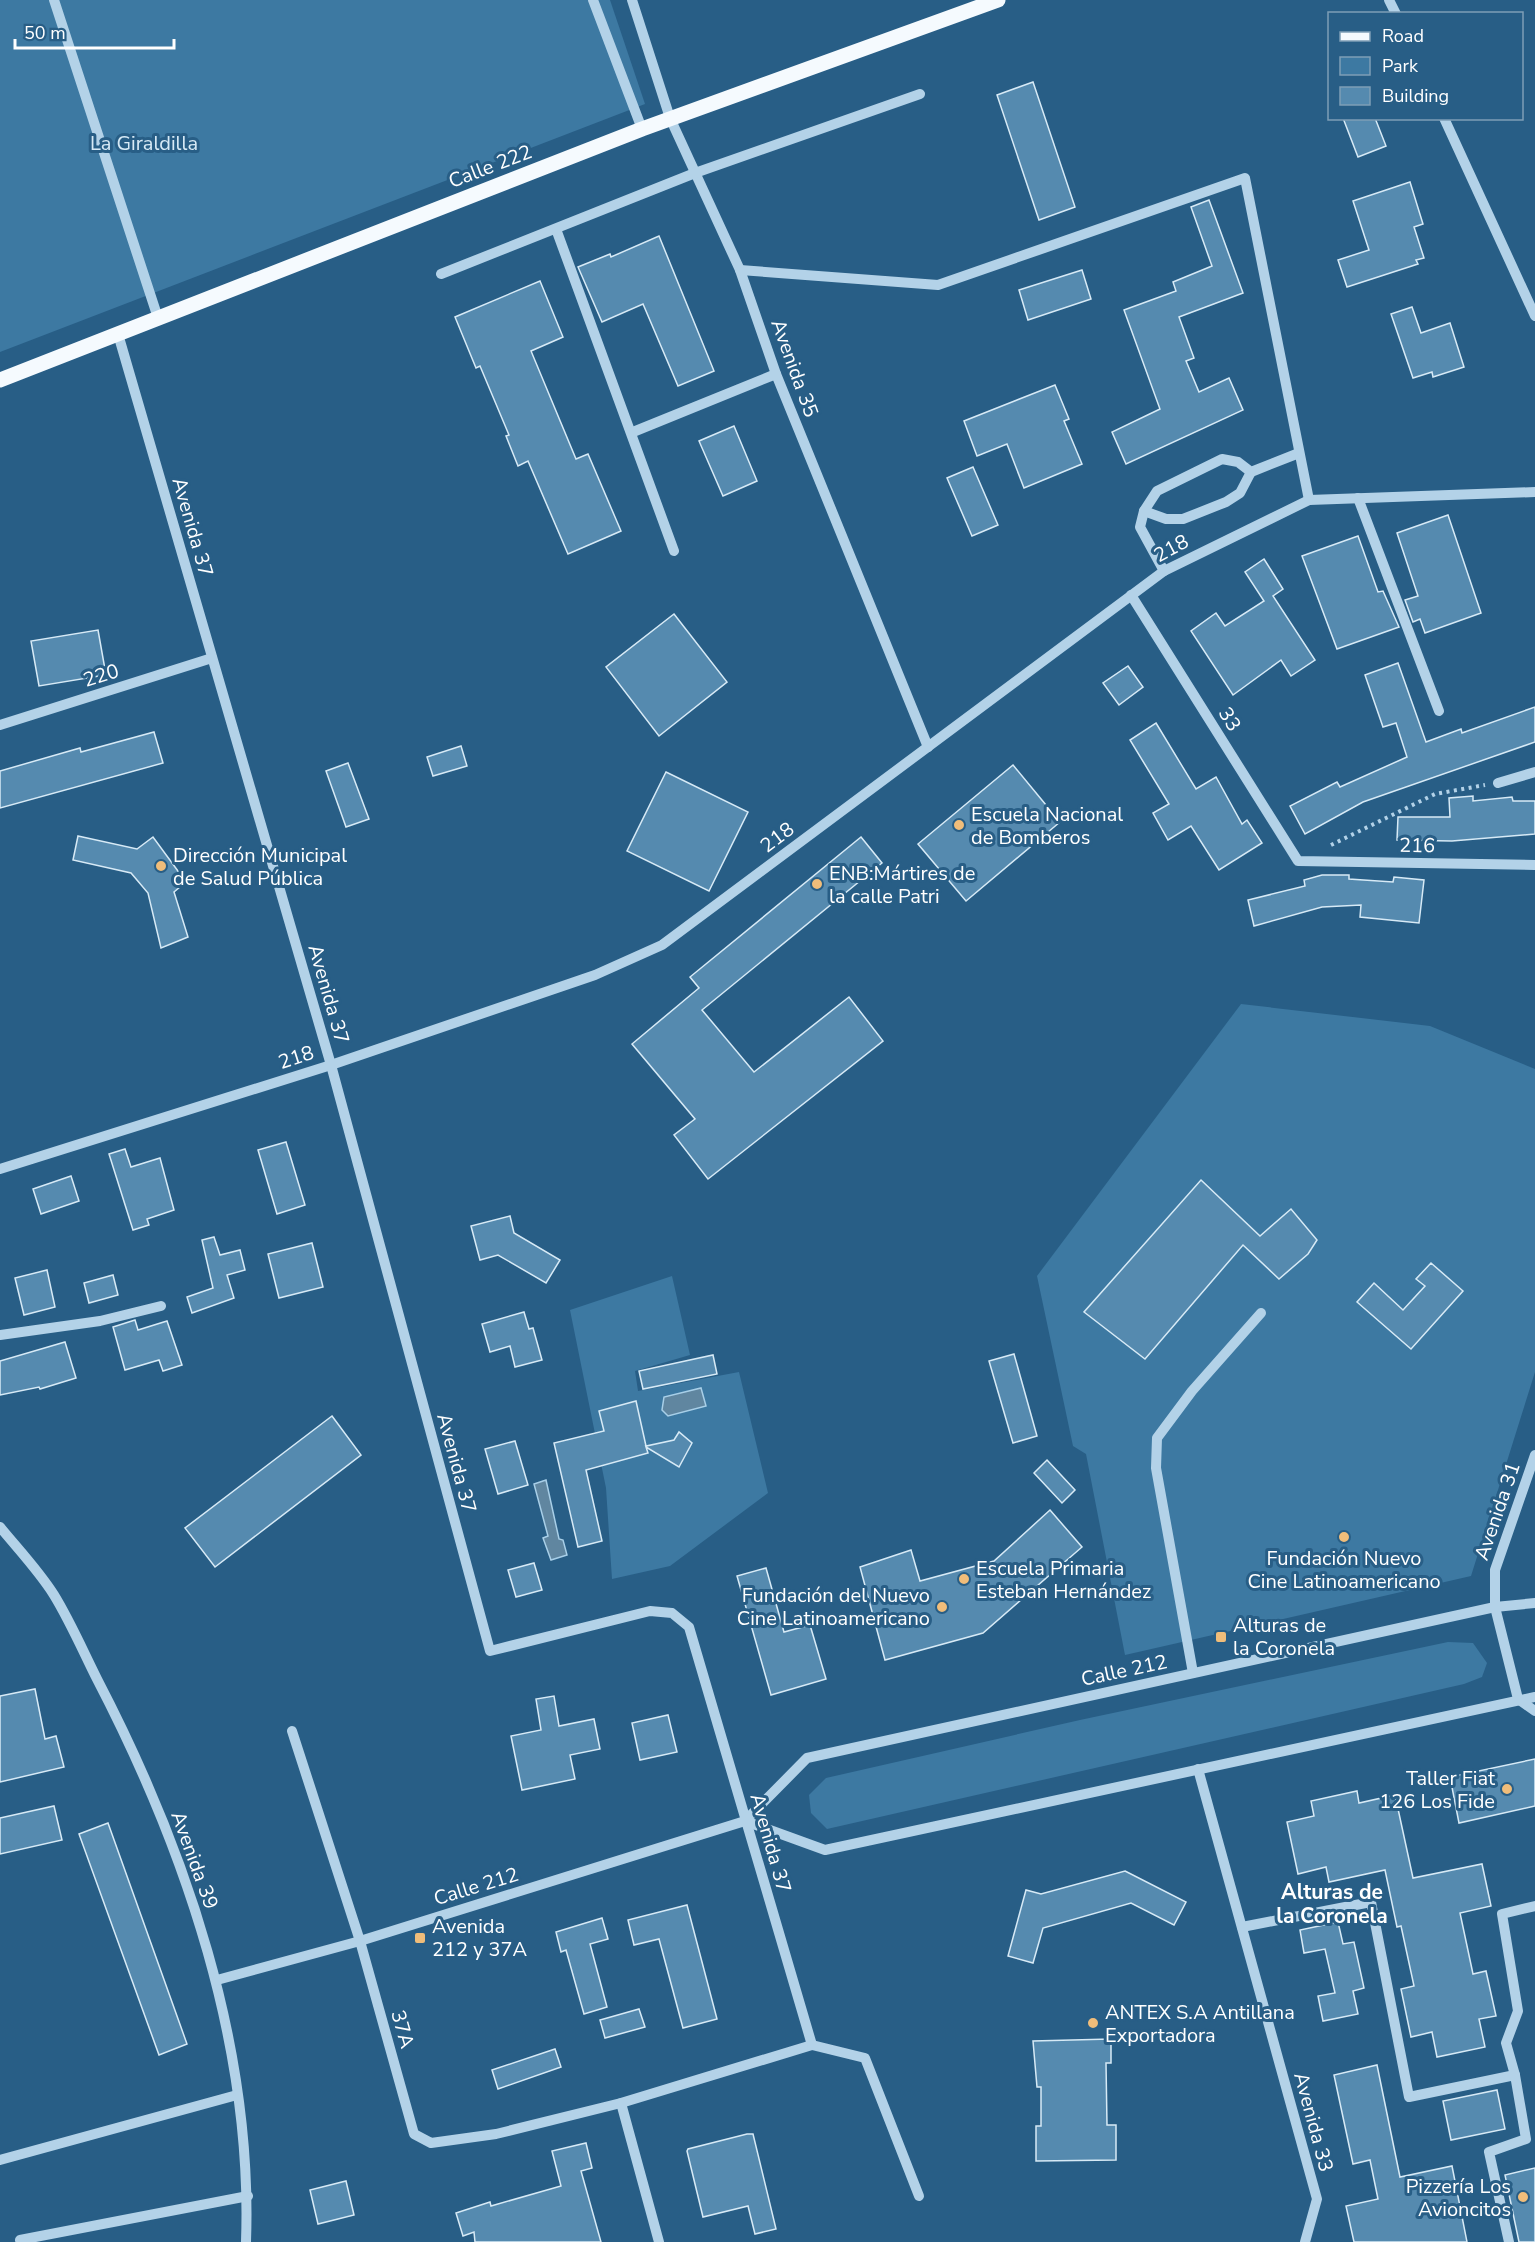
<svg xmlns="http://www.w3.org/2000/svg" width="1535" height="2242" font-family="'Nunito Sans',sans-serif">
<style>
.green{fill:#3d79a2}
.water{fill:#6086a0;stroke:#a8cfe8;stroke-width:1.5}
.building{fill:#558aaf;stroke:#d7eaf6;stroke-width:1.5}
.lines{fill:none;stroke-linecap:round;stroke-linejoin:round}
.path{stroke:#b3d2e8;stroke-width:4;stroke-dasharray:3 4.5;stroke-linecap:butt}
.minor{stroke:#b3d2e8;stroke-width:10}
.major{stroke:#f5fafe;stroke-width:15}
.poi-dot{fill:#f0bd7a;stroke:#285e86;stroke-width:2}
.labels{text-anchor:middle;stroke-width:6;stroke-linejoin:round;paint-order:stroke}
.park-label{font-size:20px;fill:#d7eaf6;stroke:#285e86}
.street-label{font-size:20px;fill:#fff;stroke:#285e86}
.poi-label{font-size:20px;fill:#fff;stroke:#285e86;text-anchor:start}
.neighbourhood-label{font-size:21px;font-weight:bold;fill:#fff;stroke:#285e86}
</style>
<rect width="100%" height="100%" fill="#285e86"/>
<!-- green -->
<g class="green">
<path d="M0 0H610L645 104 0 352Z"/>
<path d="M1241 1004 1430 1026 1535 1069V1372L1471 1576 1125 1655 1086 1454 1073 1446 1037 1276Z"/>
<path d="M672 1276 690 1355 635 1371 638 1391 739 1372 768 1493 670 1566 612 1579 606 1488 570 1310Z"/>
<path d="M1448 1642 1473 1643 1487 1663 1482 1677 1464 1684 827 1829 811 1813 809 1795 826 1778 1080 1720Z"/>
</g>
<!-- water -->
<g class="water">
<path d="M701 1388 706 1406 668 1416 662 1410 664 1397Z"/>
<path d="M546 1480 559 1539 563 1540 567 1555 551 1560 543 1538 548 1536 534 1484Z"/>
</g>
<!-- building -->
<g class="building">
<path d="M1033 82 1075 207 1039 220 997 95Z"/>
<path d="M1343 118H1375L1386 146 1358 157Z"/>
<path d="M1410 182 1423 224 1414 227 1424 258 1416 260 1418 264 1347 287 1338 260 1369 250 1353 201Z"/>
<path d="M1209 200 1243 293 1179 317 1194 358 1186 361 1199 392 1229 378 1243 410 1126 464 1112 432 1160 409 1124 310 1176 291 1173 282 1212 266 1191 207Z"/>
<path d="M659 236 714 371 678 386 643 304 602 322 578 267 610 254 611 257Z"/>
<path d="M1082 270 1091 299 1028 320 1019 290Z"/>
<path d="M540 281 563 337 531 351 576 459 588 454 621 531 568 554 528 461 518 466 506 436 509 435 480 366 476 368 455 317Z"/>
<path d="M1412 307 1421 333 1450 323 1464 367 1433 377 1432 372 1413 378 1391 314Z"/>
<path d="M1055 385 1069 419 1064 421 1082 464 1024 488 1007 444 977 456 964 421Z"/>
<path d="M734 426 757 481 723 496 699 441Z"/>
<path d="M973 467 998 525 972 536 947 478Z"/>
<path d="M1448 515 1481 613 1425 633 1420 619 1413 622 1405 600 1418 596 1397 533Z"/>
<path d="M1358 536 1378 592 1383 591 1399 627 1337 649 1302 556Z"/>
<path d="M1264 559 1283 589 1273 596 1315 660 1291 676 1281 660 1233 695 1191 631 1216 613 1225 626 1264 601 1245 572Z"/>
<path d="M674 614 727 682 659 736 606 667Z"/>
<path d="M98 630 106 675 39 686 31 641Z"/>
<path d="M1398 663 1426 742 1461 729 1462 733 1535 707V742L1363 802 1305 834 1290 806 1337 782 1340 787 1407 757 1396 723 1383 727 1365 675Z"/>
<path d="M1128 666 1143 687 1119 705 1103 683Z"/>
<path d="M1156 723 1196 789 1216 777 1242 824 1247 820 1262 843 1219 870 1191 826 1168 840 1153 813 1169 804 1130 740Z"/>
<path d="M154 732 163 763 0 808V771L80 748 81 752Z"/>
<path d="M461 746 467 766 433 776 427 757Z"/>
<path d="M348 763 369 819 346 827 326 771Z"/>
<path d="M1013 765 1060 822 966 901 918 844Z"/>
<path d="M666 772 748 812 709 891 627 851Z"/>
<path d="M1473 796V801L1512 797 1513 801H1535V834L1452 841 1397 840 1398 817H1450L1449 798Z"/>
<path d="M78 836 137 849 153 837 186 882 174 892 188 937 161 948 148 893 131 873 73 860Z"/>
<path d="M861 837 882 863 702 1010 754 1072 849 997 883 1041 708 1179 674 1135 695 1119 632 1044 699 988 690 977Z"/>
<path d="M1322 875H1349V879L1393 882 1394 877 1424 880 1419 923 1360 917 1361 905 1322 907 1254 926 1248 900 1305 886 1304 880Z"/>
<path d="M286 1142 305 1205 277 1214 258 1150Z"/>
<path d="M125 1149 131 1167 160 1158 174 1210 147 1219 149 1225 133 1230 109 1154Z"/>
<path d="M71 1176 79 1201 41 1214 33 1189Z"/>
<path d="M1201 1180 1260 1236 1291 1209 1317 1240 1308 1254 1279 1279 1243 1245 1145 1359 1084 1312Z"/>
<path d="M510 1216 514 1233 560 1260 546 1283 498 1255 480 1260 471 1226Z"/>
<path d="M214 1237 220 1255 240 1250 245 1270 227 1275 234 1298 192 1313 187 1297 213 1288 202 1240Z"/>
<path d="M312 1243 323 1287 279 1298 268 1254Z"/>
<path d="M1431 1263 1463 1291 1411 1349 1357 1302 1374 1283 1403 1310 1425 1286 1416 1279Z"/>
<path d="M47 1270 55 1307 24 1315 15 1278Z"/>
<path d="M113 1275 118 1295 89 1303 84 1283Z"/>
<path d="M524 1312 529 1329 533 1328 542 1360 515 1367 510 1346 490 1352 482 1324Z"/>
<path d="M135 1320 138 1330 167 1321 182 1365 163 1371 159 1360 125 1370 113 1327Z"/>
<path d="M65 1342 76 1378 40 1389 39 1387 0 1395V1361Z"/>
<path d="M1014 1354 1037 1436 1013 1443 989 1361Z"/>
<path d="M713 1355 717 1374 643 1389 639 1371Z"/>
<path d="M636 1401 646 1446 674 1440 679 1432 692 1443 679 1467 646 1447 648 1453 586 1470 602 1541 578 1547 554 1443 604 1431 599 1411Z"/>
<path d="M332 1416 361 1455 215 1567 185 1528Z"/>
<path d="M515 1441 528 1485 498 1494 485 1449Z"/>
<path d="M1047 1460 1075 1490 1062 1503 1034 1473Z"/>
<path d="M1050 1510 1082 1547 983 1633 885 1660 860 1567 911 1550 920 1581 994 1561Z"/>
<path d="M534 1563 542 1590 516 1597 508 1570Z"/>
<path d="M766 1568 784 1632 810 1625 826 1679 771 1695 737 1576Z"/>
<path d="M35 1689 45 1739 56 1736 64 1767 0 1782V1696Z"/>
<path d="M554 1696 559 1726 594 1719 600 1749 570 1755 575 1779 522 1790 511 1736 541 1730 536 1699Z"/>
<path d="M668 1715 677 1752 640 1760 632 1723Z"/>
<path d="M1535 1759V1806L1459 1823 1450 1777Z"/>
<path d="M1357 1791 1359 1803 1395 1795 1413 1878 1482 1864 1491 1906 1460 1913 1473 1974 1486 1971 1496 2016 1479 2019 1485 2047 1437 2057 1432 2032 1411 2037 1401 1989 1414 1986 1401 1926 1397 1927 1385 1870 1329 1882 1326 1867 1298 1874 1287 1822 1314 1816 1311 1801Z"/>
<path d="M54 1806 62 1840 0 1854V1818Z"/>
<path d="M108 1823 187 2044 159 2055 79 1834Z"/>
<path d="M1125 1871 1186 1902 1174 1925 1131 1903 1043 1928 1033 1963 1008 1956 1026 1890 1041 1894Z"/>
<path d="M687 1905 717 2019 683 2028 659 1939 634 1945 628 1920Z"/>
<path d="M602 1918 608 1939 590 1944 607 2007 584 2014 566 1950 561 1952 556 1932Z"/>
<path d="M1338 1922 1343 1944 1354 1942 1364 1988 1353 1991 1358 2014 1323 2021 1318 1996 1335 1993 1325 1949 1304 1953 1300 1930Z"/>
<path d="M639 2009 645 2027 605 2038 600 2020Z"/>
<path d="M1111 2039V2063H1106L1107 2125H1116V2160L1036 2161V2126H1041V2087H1037L1033 2041Z"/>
<path d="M555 2049 561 2067 498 2089 492 2070Z"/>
<path d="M1377 2065 1400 2177 1452 2166 1467 2242H1354L1346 2206 1378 2199 1370 2160 1353 2164 1334 2075Z"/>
<path d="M1497 2090 1505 2129 1451 2140 1443 2101Z"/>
<path d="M747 2134H753L776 2229 755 2234 748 2206 703 2217 687 2151 688 2149Z"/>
<path d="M586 2143 592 2168 581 2171 601 2242H475L474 2232 463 2236 456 2213 490 2202 491 2206 561 2186 552 2151Z"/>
<path d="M1535 2168V2242H1519L1505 2175Z"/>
<path d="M346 2181 354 2215 318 2224 310 2190Z"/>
</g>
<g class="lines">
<!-- path -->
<path class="path" d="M1331 845 1435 794 1485 785"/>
<!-- minor -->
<g class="minor">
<path d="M54 0 158 318"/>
<path d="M593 0 642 129"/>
<path d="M632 0 670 118 740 270 776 374 928 747"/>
<path d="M1389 0 1396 14"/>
<path d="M1444 118 1535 316"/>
<path d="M556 229 674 551"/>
<path d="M740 270 938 285 1245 178 1309 500"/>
<path d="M441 274 695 173 920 94"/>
<path d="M118 334 331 1065 490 1651 650 1611 672 1613 689 1627 812 2045"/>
<path d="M633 432 776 374"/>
<path d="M1358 498 1439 711"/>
<path d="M1144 511 1166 519H1183L1226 502 1240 493 1251 472"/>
<path d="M1164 571 1140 527 1144 511 1157 491 1222 459 1238 462 1251 472 1299 453"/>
<path d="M1131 595 1298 861 1535 865"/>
<path d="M0 725 212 658"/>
<path d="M1498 783 1535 772"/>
<path d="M0 1169 331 1065 595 975 662 945 1164 571 1309 500 1535 492"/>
<path d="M0 1335 100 1321 161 1306"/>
<path d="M1535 1455 1495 1570V1607L1518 1699 1535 1711"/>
<path d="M0 1527C18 1549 39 1571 54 1595 70 1621 83 1651 97 1679 186 1850 253 2047 246 2242"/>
<path d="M1193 1673 1156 1468 1157 1438 1192 1391 1261 1313"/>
<path d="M292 1731 360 1941 414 2134 431 2143 496 2134 621 2103 812 2045"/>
<path d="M1198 1769 1317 2199 1305 2242"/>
<path d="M745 1821 825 1850 1535 1697"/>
<path d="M1242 1927 1371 1902 1409 2097 1515 2075"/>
<path d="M217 1980 360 1941 745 1821 807 1758 1495 1607 1535 1603"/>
<path d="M812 2045 865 2058 919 2196"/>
<path d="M621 2103 659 2242"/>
<path d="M0 2160 237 2095"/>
<path d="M20 2240 248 2196"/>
<path d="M1509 2242 1489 2152 1526 2139 1515 2075 1506 2043 1518 2011 1502 1914 1535 1906"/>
</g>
<!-- major -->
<path class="major" d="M0 380 642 129 998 0"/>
</g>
<!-- markers -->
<g class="poi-dot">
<circle cx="959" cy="825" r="6"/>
<circle cx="161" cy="866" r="6"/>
<circle cx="817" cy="884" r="6"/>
<circle cx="1344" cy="1537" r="6"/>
<circle cx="964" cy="1579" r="6"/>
<circle cx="942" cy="1607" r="6"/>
<rect x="1215" y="1631" width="12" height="12" rx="3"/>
<circle cx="1507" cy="1789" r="6"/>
<rect x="414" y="1932" width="12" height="12" rx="3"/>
<circle cx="1093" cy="2023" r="6"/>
<circle cx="1523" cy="2197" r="6"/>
</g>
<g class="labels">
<!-- park labels -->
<g class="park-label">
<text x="144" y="150">La Giraldilla</text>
</g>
<!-- street labels -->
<g class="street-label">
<text transform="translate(490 166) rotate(-21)" y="7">Calle 222</text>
<text transform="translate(795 368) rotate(70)" y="7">Avenida 35</text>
<text transform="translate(193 527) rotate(74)" y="7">Avenida 37</text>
<text transform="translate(1171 548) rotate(-28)" y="7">218</text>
<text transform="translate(101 675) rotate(-17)" y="7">220</text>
<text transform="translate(1230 719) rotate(58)" y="7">33</text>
<text transform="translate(777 837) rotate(-37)" y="7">218</text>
<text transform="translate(1417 845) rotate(1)" y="7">216</text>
<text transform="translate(329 994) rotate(74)" y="7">Avenida 37</text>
<text transform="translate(296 1057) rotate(-18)" y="7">218</text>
<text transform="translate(457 1463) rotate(75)" y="7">Avenida 37</text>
<text transform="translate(1497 1511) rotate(-71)" y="7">Avenida 31</text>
<text transform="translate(1124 1670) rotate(-12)" y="7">Calle 212</text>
<text transform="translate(771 1843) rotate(74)" y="7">Avenida 37</text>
<text transform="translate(195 1860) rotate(70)" y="7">Avenida 39</text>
<text transform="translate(476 1886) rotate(-17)" y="7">Calle 212</text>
<text transform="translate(403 2029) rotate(74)" y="7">37A</text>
<text transform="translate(1314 2122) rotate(75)" y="7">Avenida 33</text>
</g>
<!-- poi labels -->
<g class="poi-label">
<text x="971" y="821">Escuela Nacional<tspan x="971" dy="23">de Bomberos</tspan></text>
<text x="173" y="862">Dirección Municipal<tspan x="173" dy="23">de Salud Pública</tspan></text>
<text x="829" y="880">ENB:Mártires de<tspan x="829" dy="23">la calle Patri</tspan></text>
<text x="1344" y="1565" text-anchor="middle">Fundación Nuevo<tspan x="1344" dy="23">Cine Latinoamericano</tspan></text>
<text x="976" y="1575">Escuela Primaria<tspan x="976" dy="23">Esteban Hernández</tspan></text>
<text x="930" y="1602" text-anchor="end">Fundación del Nuevo<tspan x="930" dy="23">Cine Latinoamericano</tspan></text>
<text x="1233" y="1632">Alturas de<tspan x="1233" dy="23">la Coronela</tspan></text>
<text x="1495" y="1785" text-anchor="end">Taller Fiat<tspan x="1495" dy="23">126 Los Fide</tspan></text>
<text x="432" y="1933">Avenida<tspan x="432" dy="23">212 y 37A</tspan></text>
<text x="1105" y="2019">ANTEX S.A Antillana<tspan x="1105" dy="23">Exportadora</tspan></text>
<text x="1511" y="2193" text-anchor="end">Pizzería Los<tspan x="1511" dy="23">Avioncitos</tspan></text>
</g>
<!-- neighbourhood labels -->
<g class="neighbourhood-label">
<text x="1332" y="1899">Alturas de<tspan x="1332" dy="24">la Coronela</tspan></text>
</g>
</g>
<!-- legend -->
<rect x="1328" y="12" width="195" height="108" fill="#285e86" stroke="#7e9eb6" stroke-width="1.5"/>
<rect x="1340" y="32" width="30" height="9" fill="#f5fafe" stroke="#7e9eb6" stroke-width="1.5"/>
<text x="1382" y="42" font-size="18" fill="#ffffff">Road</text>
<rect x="1340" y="57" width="30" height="18" fill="#3d79a2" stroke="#7e9eb6" stroke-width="1.5"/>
<text x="1382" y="72" font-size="18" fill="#ffffff">Park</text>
<rect x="1340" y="87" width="30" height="18" fill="#558aaf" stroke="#7e9eb6" stroke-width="1.5"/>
<text x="1382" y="102" font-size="18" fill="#ffffff">Building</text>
<!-- scale -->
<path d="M15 39v9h159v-9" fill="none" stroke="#ffffff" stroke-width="3"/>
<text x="24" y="39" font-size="18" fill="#ffffff" stroke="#285e86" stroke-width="4.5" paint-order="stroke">50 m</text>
</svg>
